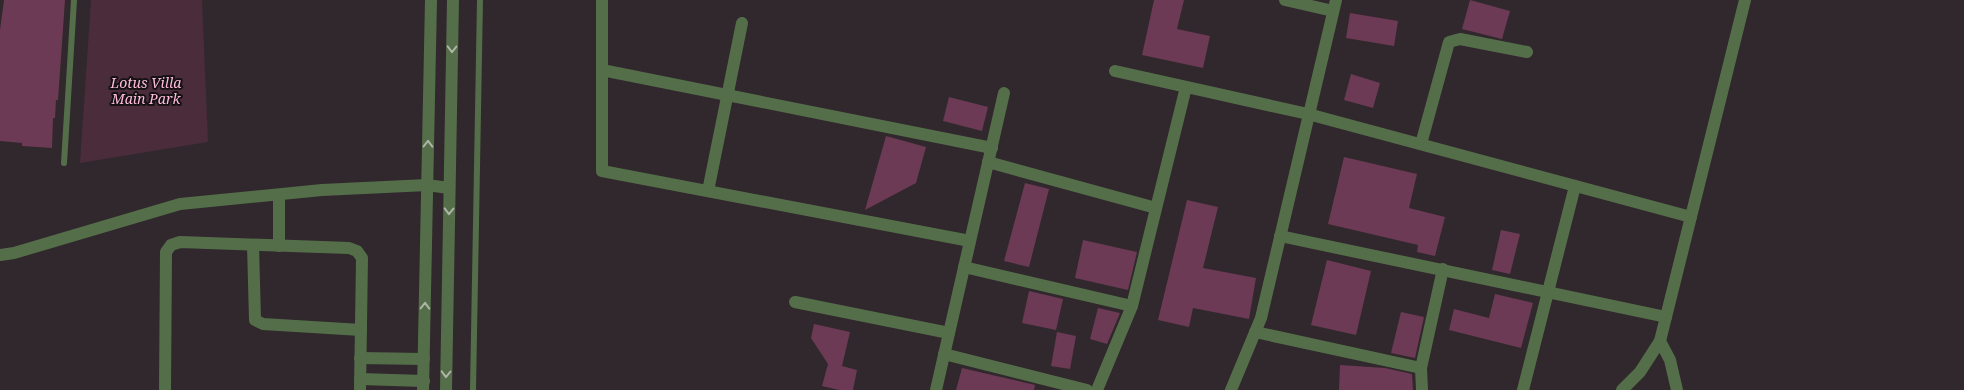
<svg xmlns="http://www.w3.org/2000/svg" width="1964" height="390" font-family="'Noto Serif',serif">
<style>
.green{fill:#4a2c3b}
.building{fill:#6c3a54}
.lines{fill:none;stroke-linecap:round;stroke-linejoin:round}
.service{stroke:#556e4a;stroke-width:6}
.minor{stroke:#556e4a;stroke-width:12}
.tertiary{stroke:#556e4a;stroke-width:12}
.oneway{stroke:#adb5a6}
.labels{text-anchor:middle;stroke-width:4;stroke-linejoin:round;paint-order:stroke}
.park-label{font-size:14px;font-style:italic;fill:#ffbcdc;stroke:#161214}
</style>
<rect width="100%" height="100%" fill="#30282c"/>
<!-- green -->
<path class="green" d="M91 0H202L208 142 80 163Z"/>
<!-- building -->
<g class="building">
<path d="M4 0H65L58 100H56L55 118H53L52 148 22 146V143L0 141V30Z"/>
<path d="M1154 0H1184L1177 29 1210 36 1203 68 1142 55Z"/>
<path d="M1470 0 1510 11 1502 39 1462 29Z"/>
<path d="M1350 13 1398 21 1394 46 1346 38Z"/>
<path d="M1351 74 1380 83 1373 108 1344 100Z"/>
<path d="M949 97 988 107 982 131 943 121Z"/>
<path d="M886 136 926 147 916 183 865 210Z"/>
<path d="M1344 157 1417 174 1409 208 1445 217 1435 256 1417 252 1418 245 1328 224Z"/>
<path d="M1025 183 1049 189 1029 267 1004 261Z"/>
<path d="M1187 200 1218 207 1203 268 1256 278 1249 319 1193 308 1189 327 1158 320Z"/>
<path d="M1501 230 1520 234 1510 274 1492 270Z"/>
<path d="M1083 240 1137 252 1128 290 1075 278Z"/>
<path d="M1327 260 1371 271 1356 335 1311 325Z"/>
<path d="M1029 291 1063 299 1056 330 1022 323Z"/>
<path d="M1495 294 1533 303 1521 348 1449 330 1454 309 1489 318Z"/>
<path d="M1098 308 1120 313 1107 344 1090 339Z"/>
<path d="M1401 312 1424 317 1415 358 1391 353Z"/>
<path d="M814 324 850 332 842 366 857 370 853 390H839L822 386 828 364 811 338Z"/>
<path d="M1057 332 1076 336 1070 369 1051 366Z"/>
<path d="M1340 365 1385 368 1412 374 1413 390H1339Z"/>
<path d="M962 368 1035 385 1034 390H956Z"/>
</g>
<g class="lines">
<!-- service -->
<g class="service">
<path d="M64 163 74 0"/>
<path d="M473 390 480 0"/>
</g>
<!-- minor -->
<g class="minor">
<path d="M602 0V171L970 241"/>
<path d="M1285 0 1333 11"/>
<path d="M602 70 992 148"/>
<path d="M1115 71 1308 114 1691 217"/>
<path d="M1421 144 1449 42 1460 39 1527 52"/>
<path d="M988 162 1156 208"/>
<path d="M708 191 742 23"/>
<path d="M279 195V246"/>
<path d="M1280 236 1666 317"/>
<path d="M253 245 255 320 263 324 361 330"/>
<path d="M0 255 14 253 180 204 322 190 427 185 449 188"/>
<path d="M964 267 1132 306"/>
<path d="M795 302 949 333"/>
<path d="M1255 332 1421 368"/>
<path d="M1660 341 1745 0"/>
<path d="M944 354 1087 390"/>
<path d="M360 358 424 359"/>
<path d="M360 379 424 381"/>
<path d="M165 390 166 252 171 245 180 242 349 248 357 251 362 258 360 390"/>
<path d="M936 390 1004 93"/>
<path d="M1097 390 1132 306 1186 87"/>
<path d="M1231 390 1261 318 1336 0"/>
<path d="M1422 390 1421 368 1443 269"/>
<path d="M1523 390 1575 186"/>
<path d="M1622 390 1640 372 1660 341 1670 360 1677 390"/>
</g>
<!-- tertiary -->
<g class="tertiary">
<path d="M423 390 431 0"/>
<path d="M446 390 453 0"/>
</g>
</g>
<!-- one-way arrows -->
<defs><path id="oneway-chevron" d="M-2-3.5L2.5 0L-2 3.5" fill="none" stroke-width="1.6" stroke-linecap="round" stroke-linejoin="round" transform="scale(1.25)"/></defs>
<g class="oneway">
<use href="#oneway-chevron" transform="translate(452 49) rotate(91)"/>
<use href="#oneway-chevron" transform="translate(428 144) rotate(-89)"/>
<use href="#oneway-chevron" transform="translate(449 211) rotate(91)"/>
<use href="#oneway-chevron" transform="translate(425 306) rotate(-89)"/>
<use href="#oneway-chevron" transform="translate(446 374) rotate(91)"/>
</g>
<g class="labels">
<!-- park labels -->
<g class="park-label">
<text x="146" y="88">Lotus Villa<tspan x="146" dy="16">Main Park</tspan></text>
</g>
</g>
</svg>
